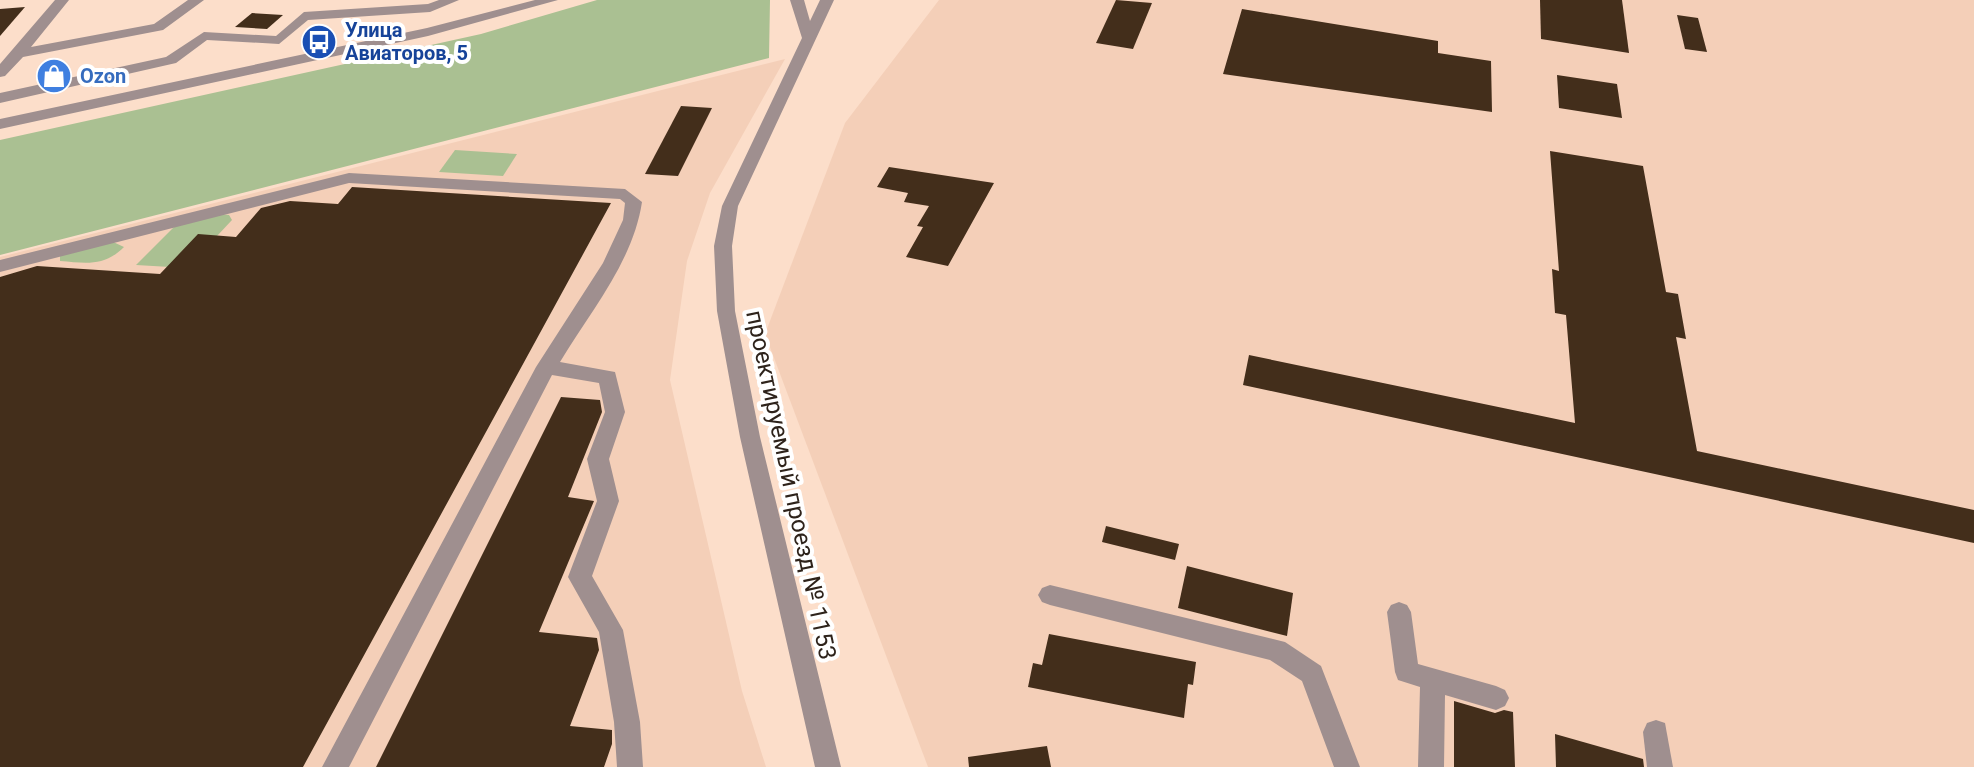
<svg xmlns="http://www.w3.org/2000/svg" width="1974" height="767" font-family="Roboto,sans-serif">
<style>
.built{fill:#f4cfb8}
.green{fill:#aac092}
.building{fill:#432e1b}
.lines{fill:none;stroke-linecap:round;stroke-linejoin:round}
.minor{fill:#9f8f8f;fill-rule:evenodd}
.labels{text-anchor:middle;stroke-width:8;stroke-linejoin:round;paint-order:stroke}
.far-transit-label{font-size:20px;font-weight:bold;fill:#164399;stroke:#fff;text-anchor:start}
.far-shop-label{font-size:20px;font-weight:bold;fill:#366cbe;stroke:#fff;text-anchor:start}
.street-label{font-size:24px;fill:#2e231b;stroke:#fff}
</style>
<rect width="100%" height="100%" fill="#fcdeca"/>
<!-- built -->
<g class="built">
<path d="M939 0H1974V767H928L765 334 845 123Z"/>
<path d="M785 59 710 193 687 261 670 380 742 691 766 767H0V257Z"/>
</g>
<!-- green -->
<g class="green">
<path d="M597 0H770L769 58 0 255V140L481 34Z"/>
<path d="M455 150 517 154 503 176 439 172Z"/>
<path d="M220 214 229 215 232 220 187 268 136 265 175 226Z"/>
<path d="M111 241 124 247C104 267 86 263 60 261V256Z"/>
</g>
<!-- building -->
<g class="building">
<path d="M1116 0 1152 3 1133 49 1096 43Z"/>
<path d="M1540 0H1622L1629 53 1541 39Z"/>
<path d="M25 7 0 36V9Z"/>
<path d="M1242 9 1438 41V53L1491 61 1492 112 1223 74Z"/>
<path d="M252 13 283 15 267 29 235 27Z"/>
<path d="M1677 15 1698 18 1707 52 1685 49Z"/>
<path d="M1557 75 1617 84 1622 118 1559 108Z"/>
<path d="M681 106 712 108 678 176 645 174Z"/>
<path d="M1550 151 1643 166 1666 292 1678 294 1686 339 1676 337 1697 451 1974 510V543L1243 385 1249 355 1575 423 1566 315 1555 313 1552 269 1559 271Z"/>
<path d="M889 167 994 183 948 266 906 257 923 227 917 226 929 206 904 202 908 193 877 187Z"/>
<path d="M352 187 611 203 303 767H0V277L37 266 160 274 198 234 236 237 261 208 290 201 338 204Z"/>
<path d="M561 397 600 400 602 412 568 497 594 501 539 632 597 638 599 650 570 726 612 730V744L604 767H376Z"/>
<path d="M1106 526 1179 544 1175 560 1102 542Z"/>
<path d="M1187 566 1293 593 1287 636 1178 608Z"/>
<path d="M1049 634 1196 662 1193 685 1188 684 1184 718 1028 687 1033 663 1042 665Z"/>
<path d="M1454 701 1495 713 1504 710 1513 712 1515 767H1454Z"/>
<path d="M1555 734 1643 759 1644 767H1556Z"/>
<path d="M1047 746 1051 767H969L968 757Z"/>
</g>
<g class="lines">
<!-- minor -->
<g class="minor">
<path d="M55 0H69L31 47 154 24 188 0H204L163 30 23 57 5 76 0 77V64Z"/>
<path d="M439 0H459L430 12 308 20 279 44 207 40 176 63 0 103V93L166 57 204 32 276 36 304 12 428 4Z"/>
<path d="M535 0H558L428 36 0 129V119L427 28Z"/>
<path d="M790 0H804L810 21 820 0H834L738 206 732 246 735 311 760 437 841 767H815L740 437 717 311 714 246 722 206 802 38Z"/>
<path d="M349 173 625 189 642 202C633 262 590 312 560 362L615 372 625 412 609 459 619 501 592 576 623 630 640 722 643 767H617L614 722 599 632 568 577 597 501 587 459 605 412 599 383 552 375 349 767H322L536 367 603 263 623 220 625 203 620 199 349 183 0 272V260Z"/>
<path d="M1050 585 1285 642 1321 666 1360 767H1334L1302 681 1270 660 1050 605 1042 602 1038 595 1042 588Z"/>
<path d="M1399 602 1407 605 1411 612 1418 664 1496 686 1505 690 1509 698 1505 706 1496 710 1445 695 1444 767H1418L1420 687 1398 680 1395 672 1387 612 1391 605Z"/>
<path d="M1656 720 1665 723 1673 767H1647L1643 732 1647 723Z"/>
</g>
</g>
<!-- icons -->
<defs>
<symbol id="bus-disc" viewBox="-11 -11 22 22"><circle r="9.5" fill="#1a4fb4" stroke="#fff"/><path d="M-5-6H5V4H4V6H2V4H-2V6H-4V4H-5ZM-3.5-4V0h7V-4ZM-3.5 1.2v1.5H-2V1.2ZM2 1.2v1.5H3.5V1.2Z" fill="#fff"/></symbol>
<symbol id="shop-disc" viewBox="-11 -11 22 22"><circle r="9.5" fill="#3f7fe0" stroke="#fff"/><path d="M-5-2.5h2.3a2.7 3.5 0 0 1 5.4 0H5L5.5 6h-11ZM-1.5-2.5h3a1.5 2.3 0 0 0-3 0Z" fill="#fff"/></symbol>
</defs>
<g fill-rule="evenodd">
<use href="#bus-disc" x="299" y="22" width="40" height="40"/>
<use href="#shop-disc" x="34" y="56" width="40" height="40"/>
</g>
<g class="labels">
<!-- far-transit labels -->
<g class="far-transit-label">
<text x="345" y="37">Улица<tspan x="345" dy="23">Авиаторов, 5</tspan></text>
</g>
<!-- far-shop labels -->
<g class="far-shop-label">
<text x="80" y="83">Ozon</text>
</g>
<!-- street labels -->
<g class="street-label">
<text transform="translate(791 485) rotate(78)" y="8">проектируемый проезд № 1153</text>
</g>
</g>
</svg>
